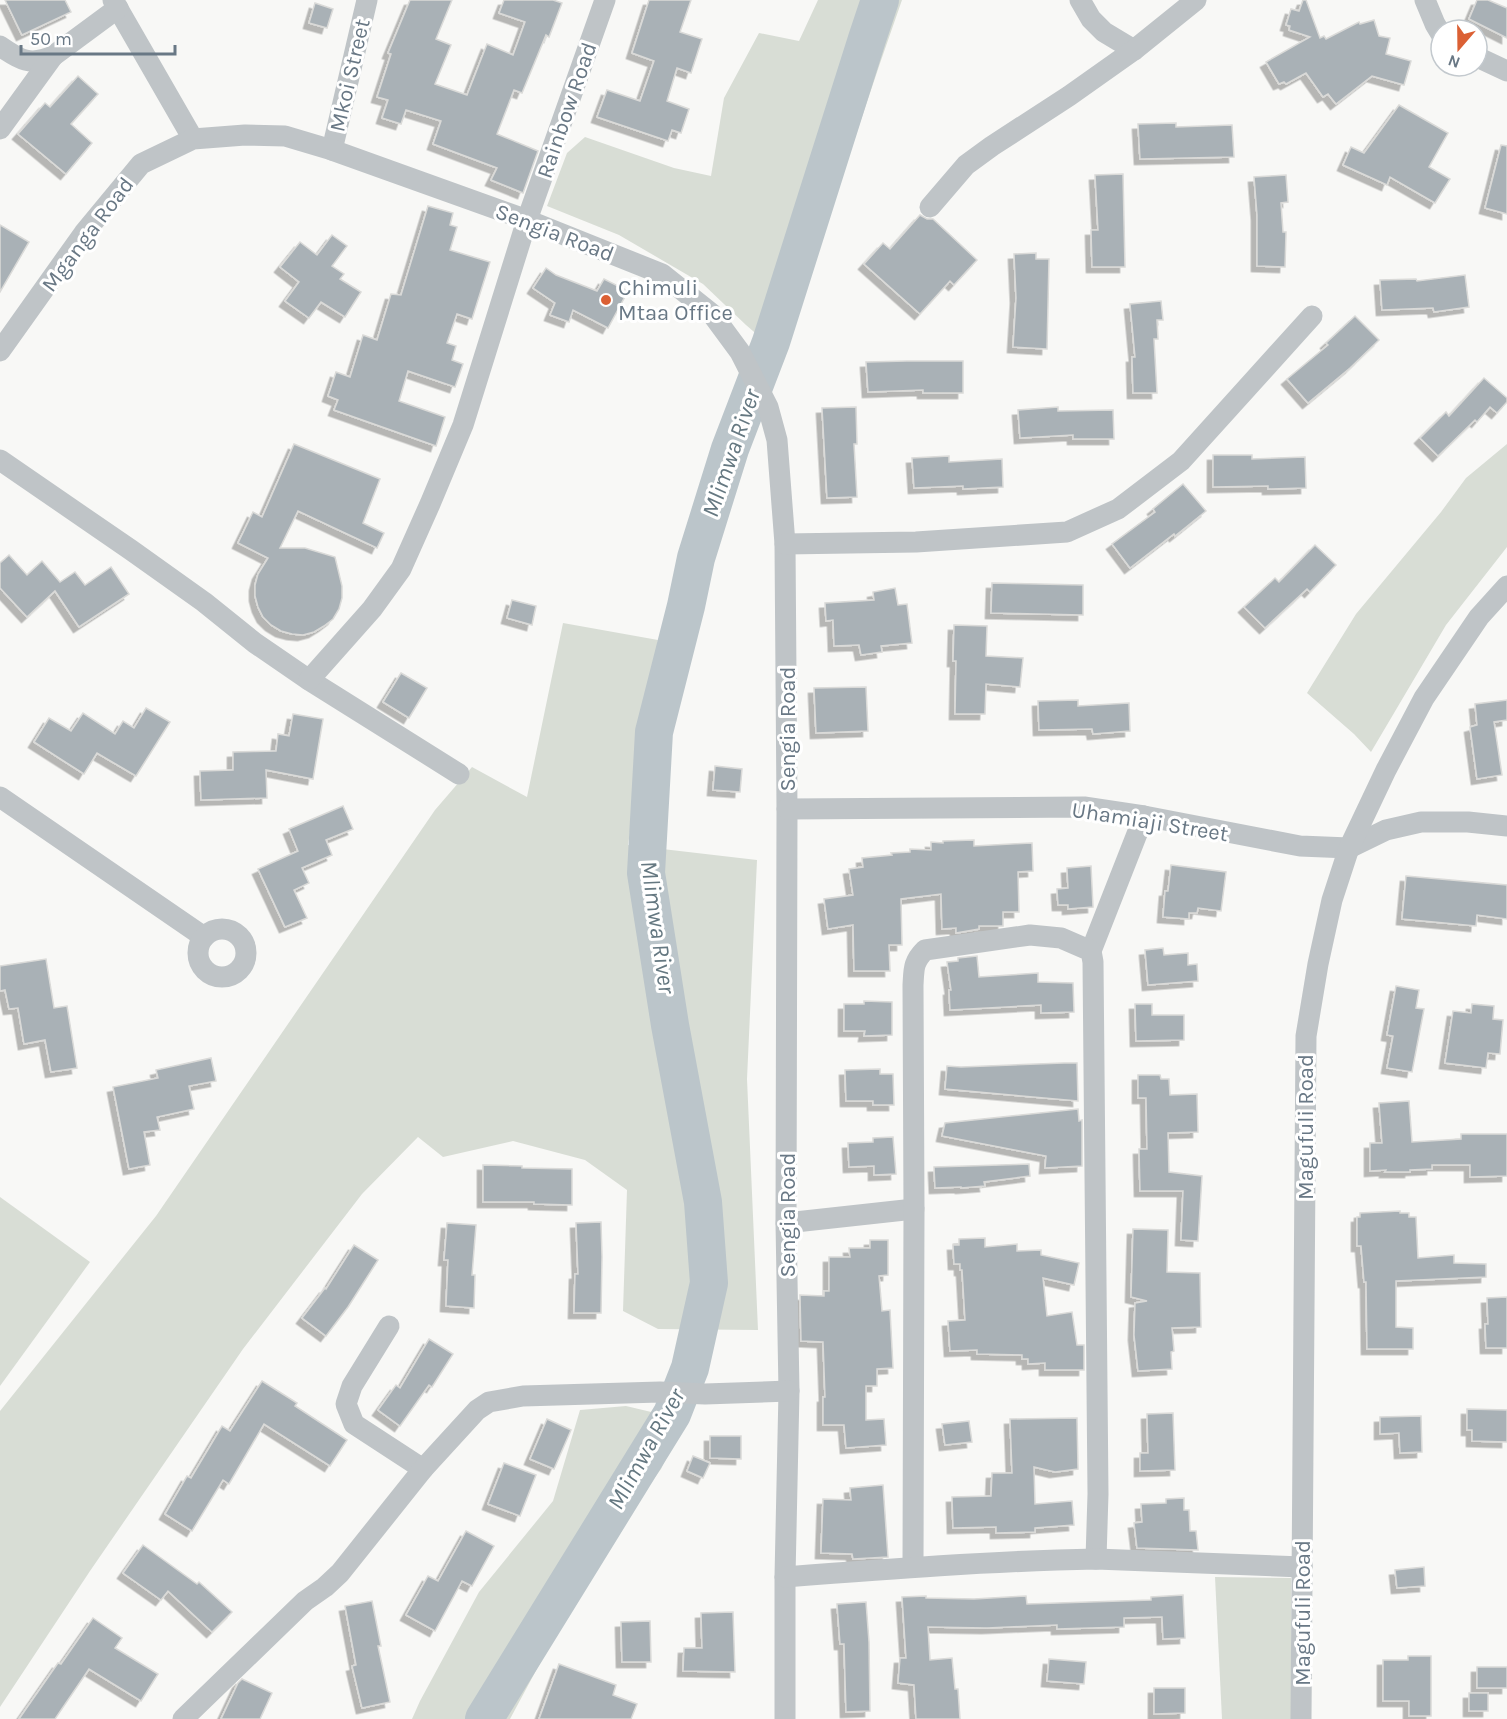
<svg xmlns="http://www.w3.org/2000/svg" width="1507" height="1719" font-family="Karla,sans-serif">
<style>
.green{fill:#d8ddd5}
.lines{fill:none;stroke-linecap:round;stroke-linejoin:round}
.river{stroke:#bbc5ca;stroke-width:38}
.building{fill:#a9b1b6;stroke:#dadad8;stroke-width:1.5;filter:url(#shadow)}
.street{stroke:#bfc4c7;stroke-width:21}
.poi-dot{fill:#db6034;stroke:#fff;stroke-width:2}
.labels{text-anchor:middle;stroke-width:6;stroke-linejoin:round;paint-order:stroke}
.street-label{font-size:22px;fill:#697885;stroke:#fff}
.poi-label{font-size:22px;fill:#697885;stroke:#fff;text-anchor:start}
.water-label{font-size:24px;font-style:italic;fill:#657881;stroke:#fff}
</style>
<defs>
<filter id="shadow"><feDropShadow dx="-5.5" dy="5.5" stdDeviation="0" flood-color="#0004"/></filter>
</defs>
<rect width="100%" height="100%" fill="#f8f8f6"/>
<!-- green -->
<g class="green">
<path d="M818 0H902C860 118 823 238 783 357L746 325 703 284 619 235 547 206 567 153 585 137 674 168 711 176 724 98 759 33 799 41Z"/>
<path d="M1507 444V547L1446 625 1371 752 1354 734 1307 693 1356 614 1441 512 1466 478Z"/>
<path d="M563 623 658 640 628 845 757 860 747 1079 758 1330 658 1329 623 1311 627 1190 585 1160 513 1141 443 1157 418 1137 362 1194 243 1349 90 1571 0 1707V1411L156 1216 435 810 472 767 527 797Z"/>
<path d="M0 1197 90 1262 0 1386Z"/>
<path d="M626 1406 685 1420 661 1469 598 1555 510 1719H412L420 1701 479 1592 553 1501 580 1410Z"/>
<path d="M1215 1577 1291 1578V1719H1222Z"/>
</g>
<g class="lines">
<!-- river -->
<path class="river" d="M484 1719 672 1414 690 1368 709 1283 703 1202 670 1025 646 873 654 732 686 606 696 558 730 449 771 342 867 39 880 0"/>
</g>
<!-- building -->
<g class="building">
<path d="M5 0H65L71 12 22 35Z"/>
<path d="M410 0H452L436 39 451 45 435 84 467 95 487 44 513 55 525 22 499 13 504 0H553L562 3 549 37 546 35 522 93 514 90 497 134 538 151 523 193 491 180 497 168 433 144 441 121 406 110 401 124 382 118 388 100 377 97 391 54 388 53Z"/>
<path d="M649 0H691L680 32 702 39 691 73 677 68 667 101 689 109 681 133 672 130 668 141 597 117 607 90 640 101 654 61 632 53Z"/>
<path d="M1303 0H1306L1320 38 1324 36 1326 39 1359 22 1360 24 1374 20 1379 36 1390 38 1386 54 1411 61 1404 85 1372 76 1336 104 1328 94 1323 97 1306 73 1286 84 1284 82 1279 84 1266 62 1310 37 1289 30 1290 26 1286 25 1291 9 1299 11Z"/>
<path d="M1477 0H1488L1507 8V38L1469 19Z"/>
<path d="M315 3 333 9 327 28 309 23Z"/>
<path d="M78 76 98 94 71 124 92 143 66 174 18 134 45 103 50 107Z"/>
<path d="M1399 105 1448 133 1429 167 1450 179 1435 203 1390 177 1387 185 1343 165 1351 147 1364 153Z"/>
<path d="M1176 123V127L1232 125 1234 157 1140 159 1138 124Z"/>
<path d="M1501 145 1507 146V214L1485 208Z"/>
<path d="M1123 174 1125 267H1092L1091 230H1098L1095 175Z"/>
<path d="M1286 175 1288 202 1281 203 1283 232H1286L1285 267 1257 266V215L1254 177Z"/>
<path d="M428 206 453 213 450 225 457 227 450 250 490 262 472 319 457 314 447 343 456 346 452 360 463 364 455 387 408 371 399 401 445 417 436 446 334 410 338 400 328 396 336 372 350 377 363 335 377 340 391 294 401 295Z"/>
<path d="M920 215 927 219H933L977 260 954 285 950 281 920 314 864 264 883 243 890 249Z"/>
<path d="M0 225 29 242 0 292Z"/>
<path d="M332 235 347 246 332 266 344 274 340 279 361 292 345 317 321 302 309 318 285 301 299 282 280 267 300 242 317 255Z"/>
<path d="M1036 253V259H1049L1047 349 1013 347 1016 298 1014 254Z"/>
<path d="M546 268 556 275 597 291 604 279 628 291 608 328 573 310 569 322 550 315 555 303 533 288Z"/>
<path d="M1465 275 1469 307 1434 312 1433 308 1382 310 1380 280 1416 279 1417 281Z"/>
<path d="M1161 301 1163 320H1157L1158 339H1154L1157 393H1133L1132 357H1135L1130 304Z"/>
<path d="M1355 316 1379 340 1350 368 1308 403 1287 379 1328 345 1326 343Z"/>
<path d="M907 361H963V393H923V390L868 392 866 362Z"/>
<path d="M1484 378 1507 398V402L1497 413 1490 407 1477 422 1475 420 1438 456 1420 438 1446 412 1449 416Z"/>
<path d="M856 407 857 444H854L857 497 827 498 822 408Z"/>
<path d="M1058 407V411L1113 410 1114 439H1073V435L1020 438 1018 410Z"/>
<path d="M294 444 380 479 363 523 384 533 377 548 298 511 280 548H305L335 557 342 586V598L339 609 333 619 324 626 314 632 303 635 292 634 281 631 271 625 263 617 258 607 255 596V585L258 574 268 558 238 543 253 512 262 517Z"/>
<path d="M1213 455H1252V459L1305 457 1306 488 1268 489V486L1213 487Z"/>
<path d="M949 456V462L1002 459 1003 487 963 489V486L914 488 912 458Z"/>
<path d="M1183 484 1206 511 1175 536 1174 534 1130 568 1112 544 1155 512 1153 509Z"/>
<path d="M1315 545 1336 565 1310 592 1307 589 1265 628 1244 607 1275 578 1279 582Z"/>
<path d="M9 555 27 575 42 561 60 582 75 572 85 585 111 567 129 594 79 627 55 591 27 617 0 588V563Z"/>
<path d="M992 583 1083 585V615L991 613Z"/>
<path d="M895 588 898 605 907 604 912 643 881 646 882 652 861 655 859 645 834 646 833 620 826 621 825 603 874 600 873 592Z"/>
<path d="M512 600 536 606 532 625 507 618Z"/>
<path d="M954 625 987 626 986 656 1023 658 1020 687 986 684 985 714H955L956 661H953Z"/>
<path d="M401 673 427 688 409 718 383 702Z"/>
<path d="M866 687 868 731 816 733 814 688Z"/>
<path d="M1078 700V706L1129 703 1130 731 1093 734 1092 729 1039 730 1038 701Z"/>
<path d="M1507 700V720L1494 722 1502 775 1477 779 1470 727 1477 725 1475 704Z"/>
<path d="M146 708 170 722 136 776 97 753 84 774 34 742 49 718 71 731 83 713 115 734 123 721 134 728Z"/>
<path d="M293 714 323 719 313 779 266 770 267 798 201 800 200 771 233 770V752L276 751 278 734 289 736Z"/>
<path d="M715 766 742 769 740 792 713 790Z"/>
<path d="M343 806 353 829 326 840 332 855 302 868 309 883 294 890 307 918 285 927 258 869 298 851 289 829Z"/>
<path d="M974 840V846L1032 843 1033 871 1018 872 1019 912H1003V926H979V929L956 933V928L942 929 941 894 901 899 902 945H889L890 971H854L853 925 828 929 824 899 853 895 849 869 863 867 862 858 892 855 891 853 910 852V849L931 850V842L943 843V841Z"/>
<path d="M1171 865 1226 872 1221 911 1198 908 1197 913H1189V919L1163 917 1165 891H1168Z"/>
<path d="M1091 866 1093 907 1068 909V905H1058L1057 889 1068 888 1067 868Z"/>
<path d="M1406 876 1507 885V919L1477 915 1476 926 1402 919Z"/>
<path d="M1163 948 1164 955 1188 953V965L1197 964 1198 981 1148 985 1145 950Z"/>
<path d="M977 956 979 977 1038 973V982L1073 983 1074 1012 1041 1013V1005L950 1010 949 990H951L947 962 958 961V958Z"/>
<path d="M46 959 54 1008 67 1006 77 1068 51 1072 45 1040 24 1044 18 1008 9 1009 5 990 0 991V966Z"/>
<path d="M1396 986 1419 990 1416 1008 1424 1009 1412 1072 1387 1068 1393 1036 1387 1035Z"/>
<path d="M864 1001 892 1002V1035L864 1036 865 1031H844V1004H864Z"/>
<path d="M1135 1004H1152V1015H1184V1040L1136 1041Z"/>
<path d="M1472 1004 1494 1006 1493 1019 1503 1020 1500 1054 1488 1053 1486 1068 1445 1063 1453 1011 1471 1013Z"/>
<path d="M211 1058 216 1081 189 1086 194 1109 157 1117 160 1130 144 1132 150 1165 129 1169 113 1087 158 1078 156 1070Z"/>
<path d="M1064 1063H1077L1078 1101 945 1089 947 1066 961 1067Z"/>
<path d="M880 1069V1074H893L894 1105H873V1101H846L845 1070Z"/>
<path d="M1138 1075H1160L1161 1079H1169L1170 1095 1197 1094 1198 1132 1168 1133 1169 1172 1202 1176 1198 1241 1181 1240 1183 1191H1140L1139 1149H1147L1146 1098H1138Z"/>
<path d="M1409 1101 1412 1142 1461 1139V1134H1507V1176L1470 1177V1165H1432V1169L1410 1170V1172H1385L1386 1170 1370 1171V1143H1382L1379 1103Z"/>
<path d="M1078 1109 1079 1121 1082 1120V1166L1045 1168 1046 1156 942 1136 945 1123Z"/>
<path d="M893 1137 896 1174 874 1175V1166L849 1167 848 1143 873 1142V1138Z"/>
<path d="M1029 1164 1030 1176 984 1182 985 1186 961 1188V1187L935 1188 934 1167Z"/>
<path d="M483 1165 522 1166V1168L572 1169V1205L534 1204V1202H483Z"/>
<path d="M1400 1211V1213H1409V1217H1416L1418 1258 1454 1255V1263L1486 1264V1277L1396 1281V1327L1413 1328V1349H1367L1366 1282H1364L1361 1246H1357V1217H1360V1213Z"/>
<path d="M601 1222 602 1257 601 1313H574L575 1274H578L576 1223Z"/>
<path d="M447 1223 476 1225 472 1275H475L474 1308 446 1306 448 1260H444Z"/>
<path d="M1133 1229 1168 1230 1167 1272 1200 1273 1201 1327 1172 1328 1174 1351 1171 1352 1172 1369 1138 1371 1134 1335 1135 1303 1147 1301 1131 1297Z"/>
<path d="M985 1238V1247L1017 1244V1251L1041 1250V1255L1079 1263 1074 1285 1043 1278 1047 1316 1072 1312 1077 1345H1084V1370H1045V1363L1028 1364V1359H1022V1355L977 1354V1350L950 1351 948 1321 965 1320 962 1270H960V1264H954L953 1245H959V1239Z"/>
<path d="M870 1240H888V1275L879 1276 882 1311 890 1310 893 1368 877 1369V1386H866V1420L884 1419 886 1445 846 1448 844 1425H823V1397H825L823 1342 801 1341 800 1295 824 1296V1291H829V1257H850L849 1248H870Z"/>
<path d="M354 1245 378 1260 348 1307 326 1336 302 1318 325 1288 326 1289Z"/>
<path d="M1507 1297V1348H1486L1485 1324H1488L1487 1298Z"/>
<path d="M429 1339 453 1354 432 1387 429 1385 400 1426 378 1410 396 1385 400 1388Z"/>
<path d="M262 1381 297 1403 295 1406 347 1440 330 1466 264 1424 229 1484 223 1480 192 1531 165 1514 187 1476 191 1478 222 1426 230 1431Z"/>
<path d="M1467 1409 1507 1410V1442L1472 1441V1430H1467Z"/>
<path d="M1173 1413 1175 1470 1140 1471V1453H1148L1147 1414Z"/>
<path d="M1421 1416 1422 1452 1400 1453 1399 1433 1380 1434V1417Z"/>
<path d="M1077 1418 1078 1469 1055 1472 1034 1467 1035 1504 1072 1501 1074 1525 1035 1528V1532L996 1533V1527L953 1528 952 1497 991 1496 992 1473H1012L1010 1419Z"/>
<path d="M547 1419 571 1430 554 1469 530 1459Z"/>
<path d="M969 1421 972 1442 945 1445 942 1424Z"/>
<path d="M710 1436H741V1459L710 1458Z"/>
<path d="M693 1456 710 1463 703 1478 687 1471Z"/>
<path d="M504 1463 536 1475 520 1516 488 1504Z"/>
<path d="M883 1485 888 1557 853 1559 852 1554 821 1553 823 1499 851 1500 850 1488Z"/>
<path d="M1184 1498V1510H1189L1190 1531H1196L1198 1550 1137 1548 1134 1523 1142 1522 1141 1504 1166 1503V1499Z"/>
<path d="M466 1531 494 1546 472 1586 462 1581 435 1631 406 1615 428 1576 438 1581Z"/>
<path d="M143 1545 197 1584 199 1582 232 1612 212 1632 168 1591 161 1600 123 1573Z"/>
<path d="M1424 1567 1425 1586 1397 1588 1395 1570Z"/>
<path d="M1183 1595 1185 1638 1163 1639 1162 1617 1124 1618V1627L1057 1629V1625L987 1628 928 1627 930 1660 952 1658 955 1689H958L960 1719H916L914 1685 898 1683 900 1658H906L902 1597 926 1596V1598L974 1599 1026 1596 1027 1604 1151 1600V1597Z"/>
<path d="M372 1601 381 1646H378L390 1702 362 1708 352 1666 356 1665 345 1606Z"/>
<path d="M866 1602 869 1642 870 1711 846 1712 844 1644H840L837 1604Z"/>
<path d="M733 1612 735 1672 683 1671 684 1648H702L701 1613Z"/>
<path d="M93 1618 122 1638 115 1648 158 1674 141 1701 89 1669 55 1719H19L58 1663 61 1664Z"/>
<path d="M650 1621 651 1662H622L621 1622Z"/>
<path d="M1408 1656H1431V1716H1409V1701H1383V1660H1408Z"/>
<path d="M1049 1659 1086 1662 1084 1684 1047 1681Z"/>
<path d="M559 1664 616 1685 613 1695 637 1704 631 1719H539Z"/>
<rect x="1477" y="1667" width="30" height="21"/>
<path d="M242 1679 272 1693 260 1719H221L238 1683Z"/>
<path d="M1154 1688H1185V1713L1154 1714Z"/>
<rect x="1469" y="1693" width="19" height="18"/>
</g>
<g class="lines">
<!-- street -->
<g class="street">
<path d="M113 0 193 139"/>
<path d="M1080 0 1091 19 1104 32 1134 50"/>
<path d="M1425 0 1435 24 1441 34"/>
<path d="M0 46C20 60 30 66 53 56L118 8"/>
<path d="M1477 57 1507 71"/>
<path d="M0 129 53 56"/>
<path d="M332 150 367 0"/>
<path d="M930 207 966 165 992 146 1069 96 1134 50 1196 0"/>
<path d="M0 351 84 233 141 164 193 139 245 135 285 136 332 150 527 220 662 274 712 314 740 352 768 407 777 440 785 544 787 809 786 1223 789 1391 785 1577V1719"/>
<path d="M0 460 131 550 204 602 255 643 309 680 459 774"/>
<path d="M785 544 916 542 1067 532 1118 509 1181 461 1312 316"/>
<path d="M309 680 372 609 401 569 430 504 463 425 527 220 605 0"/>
<path d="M0 797 204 937"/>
<path d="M787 809 1084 807 1144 816 1300 846 1349 848 1386 830 1421 822H1468L1507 826"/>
<circle cx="222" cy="953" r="24"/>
<path d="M1091 951 1144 816"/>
<path d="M786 1223 914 1209"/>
<path d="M389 1326 352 1386 346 1404 354 1424 423 1469"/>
<path d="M913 1567 914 1209 913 985C914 969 913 962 925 950L1030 935 1061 938 1091 951 1093 962 1098 1494 1096 1559"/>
<path d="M785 1577C888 1569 992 1561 1096 1559L1302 1567"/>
<path d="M183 1719 305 1601 325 1587 340 1573 423 1469 477 1410 489 1402 523 1396 660 1392 705 1394 789 1391"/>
<path d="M1301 1719 1306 1036 1318 964 1332 900 1349 848 1386 770 1424 698 1479 617 1507 586"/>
</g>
</g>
<!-- markers -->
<circle class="poi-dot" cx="606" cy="300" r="6"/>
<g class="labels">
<!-- street labels -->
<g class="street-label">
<text transform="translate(349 75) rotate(-77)" y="8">Mkoi Street</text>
<text transform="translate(566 110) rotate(-71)" y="8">Rainbow Road</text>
<text transform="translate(555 232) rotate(21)" y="8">Sengia Road</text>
<text transform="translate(87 234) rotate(-53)" y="8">Mganga Road</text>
<text transform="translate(787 729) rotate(-90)" y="8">Sengia Road</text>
<text transform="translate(1150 821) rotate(9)" y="8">Uhamiaji Street</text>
<text transform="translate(1305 1127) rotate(-90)" y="8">Magufuli Road</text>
<text transform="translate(787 1215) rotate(-90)" y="8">Sengia Road</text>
<text transform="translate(1302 1613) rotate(-90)" y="8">Magufuli Road</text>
</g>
<!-- poi labels -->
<g class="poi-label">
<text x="618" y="295">Chimuli<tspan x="618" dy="25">Mtaa Office</tspan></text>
</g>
<!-- water labels -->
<g class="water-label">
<text transform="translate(731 453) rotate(-71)" y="8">Mlimwa River</text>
<text transform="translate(658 927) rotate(82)" y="8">Mlimwa River</text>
<text transform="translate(646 1449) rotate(-61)" y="8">Mlimwa River</text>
</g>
</g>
<!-- north arrow -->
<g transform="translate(1459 48) rotate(200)"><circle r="28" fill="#ffffff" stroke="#c3c9ce" stroke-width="1.5"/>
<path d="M0-4.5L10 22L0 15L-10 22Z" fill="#db6034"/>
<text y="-9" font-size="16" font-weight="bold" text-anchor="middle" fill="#697885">N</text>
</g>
<!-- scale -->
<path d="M21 45v9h154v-9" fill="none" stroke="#697885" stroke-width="3"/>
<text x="30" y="45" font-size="18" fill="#697885" stroke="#ffffff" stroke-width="4.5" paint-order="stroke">50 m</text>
</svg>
